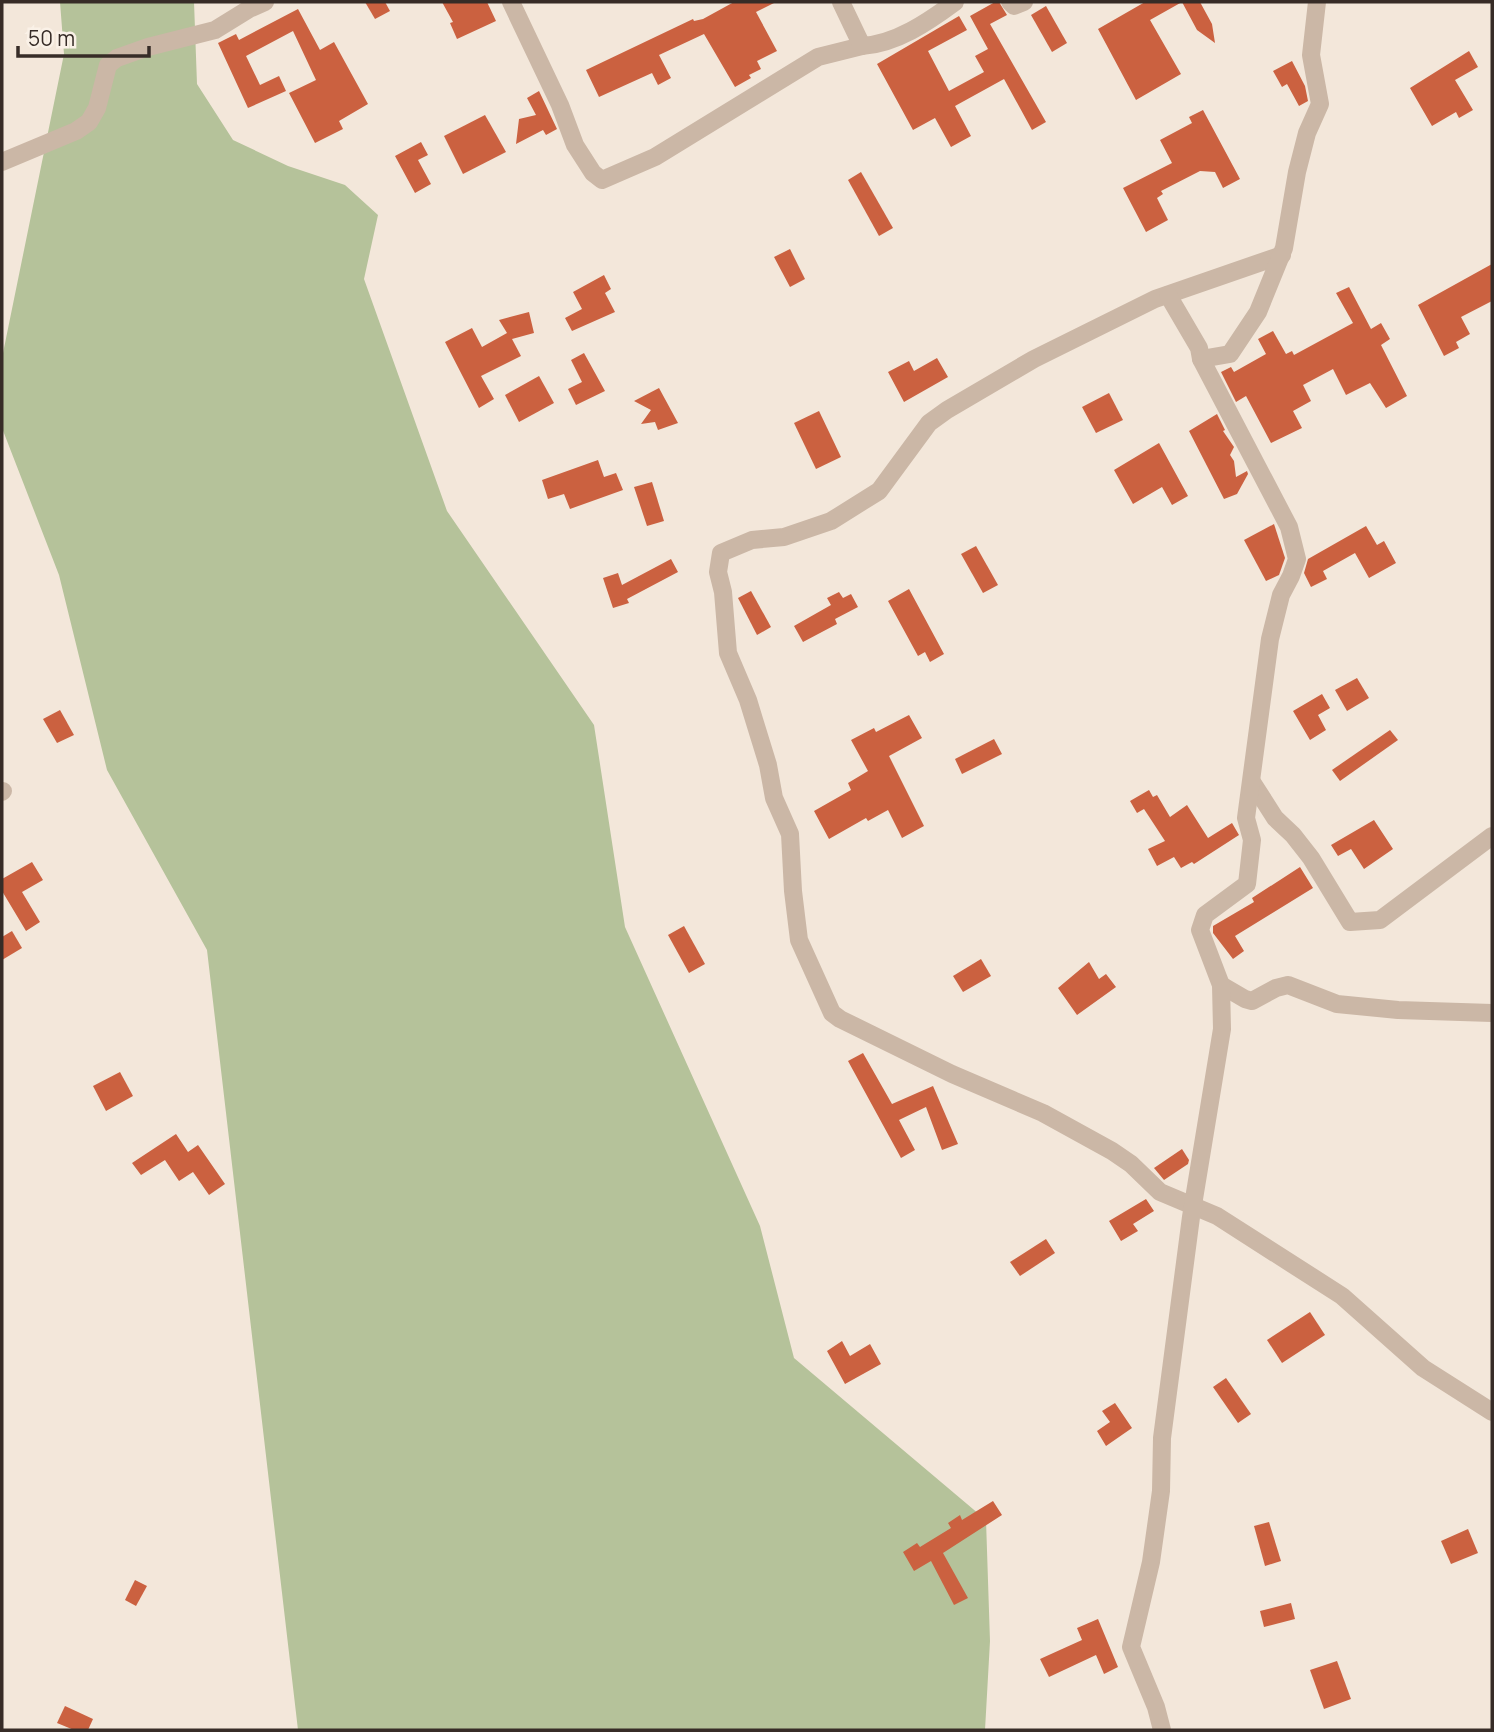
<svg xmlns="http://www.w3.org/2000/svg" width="1494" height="1732" font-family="Manrope,sans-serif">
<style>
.green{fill:#b5c29a}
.building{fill:#cb6140}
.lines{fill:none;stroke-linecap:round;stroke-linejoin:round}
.street{stroke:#cbb7a6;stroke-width:18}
</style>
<rect width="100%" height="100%" fill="#f3e7da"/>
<!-- green -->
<path class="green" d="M60 2H194L197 84 233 140 288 166 345 185 378 215 364 279 447 511 594 725 625 927 760 1226 794 1358 986 1520 990 1641 985 1730H298L207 950 107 770 59 575 2 428V358L64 54Z"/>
<!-- building -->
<g class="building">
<path d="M365 2H385L390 11 375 19Z"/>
<path d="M442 2H487L496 21 457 39 450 23 453 22Z"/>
<path d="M734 2H776L756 12 777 51 757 61 761 69 749 75 751 78 735 87 704 34 659 55 671 78 658 85 652 73 599 97 586 70 693 19 694 21 703 19Z"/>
<path d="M995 2H999L1007 15 990 24 1046 122 1032 130 1004 79 955 106 971 136 951 147 935 118 913 130 877 64 959 16 967 30 928 51 949 91 984 72 975 56 988 49 970 16Z"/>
<path d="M1145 2H1200L1212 24 1215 43 1197 30 1182 2 1150 20 1181 74 1136 100 1098 29Z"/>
<path d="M1046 6 1067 43 1052 52 1031 15Z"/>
<path d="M298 9 320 50 334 42 368 104 339 121 343 129 315 143 289 93 316 80 293 31 246 56 260 85 279 76 286 91 248 108 218 43 236 34 239 40Z"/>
<path d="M1469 51 1478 67 1455 80 1473 110 1459 118 1456 112 1432 126 1410 88Z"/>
<path d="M1292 61 1305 86 1308 101 1299 106 1287 84 1282 87 1273 71Z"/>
<path d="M539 91 557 129 546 135 543 130 516 144 519 119 536 115 527 98Z"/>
<path d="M1203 110 1240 179 1223 188 1215 172 1200 171 1161 191 1163 194 1157 198 1168 220 1146 232 1123 188 1172 163 1160 140 1192 123 1189 117Z"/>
<path d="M485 115 506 152 463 174 444 136Z"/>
<path d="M421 142 428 155 418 160 431 184 415 193 395 156Z"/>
<path d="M861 172 893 228 879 236 848 180Z"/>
<path d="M790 249 805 279 790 287 774 257Z"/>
<path d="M1492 264V301L1461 317 1470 334 1456 342 1459 348 1444 356 1418 305Z"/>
<path d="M604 275 611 289 605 293 615 312 572 331 565 318 582 309 573 292Z"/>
<path d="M1349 287 1371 329 1381 323 1390 339 1381 345 1407 396 1386 408 1370 383 1346 395 1333 369 1303 385 1311 401 1293 411 1302 428 1271 443 1246 396 1236 402 1221 372 1231 367 1234 372 1266 354 1258 339 1273 331 1286 354 1292 351 1294 355 1353 323 1336 293Z"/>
<path d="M529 312 534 333 512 339 521 356 481 376 494 399 479 408 445 342 472 328 482 347 507 333 499 320Z"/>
<path d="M584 353 605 391 576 405 568 389 582 382 571 360Z"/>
<path d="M937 358 948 377 904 402 888 372 909 361 914 371Z"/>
<path d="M539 376 554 403 519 422 505 395Z"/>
<path d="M659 388 678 423 658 430 655 422 641 424 651 410 634 401Z"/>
<path d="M1109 393 1123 420 1096 433 1082 407Z"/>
<path d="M819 411 841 457 816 469 794 423Z"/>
<path d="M1217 414 1225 430 1223 431 1234 447 1230 455 1234 461 1236 477 1247 471 1248 474 1237 494 1224 499 1189 431Z"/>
<path d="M1159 443 1188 496 1172 505 1162 487 1133 504 1114 470Z"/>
<path d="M598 460 604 477 616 473 623 490 570 509 564 494 548 499 542 480Z"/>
<path d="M652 482 664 521 647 526 634 487Z"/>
<path d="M1274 524 1285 558 1279 575 1266 581 1244 540Z"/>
<path d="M1366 526 1377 545 1384 541 1396 563 1369 578 1355 553 1323 571 1327 579 1311 587 1304 573 1308 559Z"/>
<path d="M976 546 998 585 983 593 961 554Z"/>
<path d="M671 559 678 572 627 599 629 603 613 608 603 578 618 573 622 585Z"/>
<path d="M909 589 944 654 930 662 925 652 918 656 888 601Z"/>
<path d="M751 591 771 627 757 635 738 598Z"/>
<path d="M839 592 843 598 851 594 858 607 835 619 837 624 803 642 794 626 831 605 827 598Z"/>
<path d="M1357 678 1369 698 1347 711 1335 690Z"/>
<path d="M1322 694 1330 708 1318 715 1326 730 1310 740 1293 711Z"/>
<path d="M60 710 74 735 57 743 43 719Z"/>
<path d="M909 715 922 738 889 756 924 826 902 838 888 810 868 821 866 818 829 839 814 811 851 790 848 783 868 771 851 740 874 728 876 732Z"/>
<path d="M1390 730 1398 740 1340 781 1332 770Z"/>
<path d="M994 739 1002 754 962 774 955 759Z"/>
<path d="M1149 790 1153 797 1157 795 1170 817 1187 805 1208 838 1232 823 1239 835 1194 864 1192 862 1181 868 1174 857 1157 866 1148 849 1165 841 1144 809 1137 813 1130 801Z"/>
<path d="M1374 820 1393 849 1364 869 1351 849 1338 856 1331 845Z"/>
<path d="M32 862 43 880 22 892 40 922 26 931 2 891V879Z"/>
<path d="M1300 867 1313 888 1235 936 1244 951 1233 959 1213 933V926L1254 902 1252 898Z"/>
<path d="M684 926 705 964 689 973 668 935Z"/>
<path d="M12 931 22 948 2 960V937Z"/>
<path d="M981 959 991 976 963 992 953 976Z"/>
<path d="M1089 962 1099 979 1106 974 1116 987 1077 1015 1058 988Z"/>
<path d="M863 1053 892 1104 933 1086 958 1144 942 1150 926 1107 899 1120 915 1150 901 1158 848 1061Z"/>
<path d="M120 1072 133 1096 106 1111 93 1086Z"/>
<path d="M176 1134 188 1152 198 1145 225 1184 209 1195 193 1172 179 1181 165 1160 141 1175 132 1163Z"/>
<path d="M1182 1149 1189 1160 1188 1164 1164 1180 1154 1168Z"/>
<path d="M1146 1199 1154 1211 1133 1224 1138 1231 1121 1241 1109 1221Z"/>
<path d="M1046 1239 1055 1253 1020 1276 1010 1262Z"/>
<path d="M1310 1312 1325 1335 1282 1363 1267 1340Z"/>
<path d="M842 1341 850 1356 870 1344 881 1364 845 1384 827 1351Z"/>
<path d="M1226 1378 1251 1414 1238 1423 1213 1387Z"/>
<path d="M1115 1403 1132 1428 1106 1446 1097 1431 1110 1422 1102 1411Z"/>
<path d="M993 1501 1002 1515 943 1553 968 1598 954 1605 931 1561 914 1571 903 1552 917 1543 920 1547 951 1528 948 1523 960 1515 962 1520Z"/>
<path d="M1269 1522 1281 1561 1265 1566 1254 1526Z"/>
<path d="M1468 1529 1478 1553 1451 1564 1441 1541Z"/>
<path d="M135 1580 147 1586 136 1606 125 1600Z"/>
<path d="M1291 1603 1295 1619 1264 1627 1260 1611Z"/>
<path d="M1098 1619 1118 1667 1104 1674 1096 1655 1049 1677 1040 1659 1082 1640 1077 1628Z"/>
<path d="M1337 1661 1351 1699 1324 1709 1310 1670Z"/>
<path d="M65 1706 93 1719 88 1730H74L57 1723Z"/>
</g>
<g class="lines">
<!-- street -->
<g class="street">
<path d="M511 2 560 105 575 145 593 173 602 180 655 157 818 57 862 46"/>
<path d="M841 2 862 46C896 44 928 22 955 2"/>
<path d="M1010 2 1014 6 1024 2"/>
<path d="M2 162 76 131 89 122 97 108 108 65 117 58 148 47 215 30 249 9 265 2"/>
<path d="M1282 255 1155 299 1034 359 947 410 929 423 879 491 831 521 784 537 752 540 721 553 718 572 723 592 728 653 748 700 768 765 774 798 790 834 793 891 799 940 832 1013 840 1019 952 1074 1043 1113 1112 1151 1131 1164 1160 1192 1217 1216 1342 1296 1423 1368 1492 1412"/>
<path d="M1168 295 1199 348 1201 359"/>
<path d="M1252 782 1275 818 1293 835 1311 858 1350 922 1380 920 1492 836"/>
<path d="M2 792 3 791"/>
<path d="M1221 985 1245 999 1252 1001 1276 988 1288 985 1337 1004 1398 1010 1492 1013"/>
<path d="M1162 1730 1156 1707 1131 1647 1151 1562 1161 1491 1162 1438 1191 1217 1222 1029 1221 985 1200 930 1205 915 1247 884 1252 840 1246 818 1270 639 1281 595 1291 576 1297 559 1289 527 1201 359 1230 354 1258 312 1284 248 1297 172 1307 133 1320 104 1311 55 1317 2"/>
</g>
</g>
<!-- border -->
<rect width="1494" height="1732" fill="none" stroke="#372c27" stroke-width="7"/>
<!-- scale -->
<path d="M18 46v10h131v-10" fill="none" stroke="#372c27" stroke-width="3.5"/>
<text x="28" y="46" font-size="21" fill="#372c27" stroke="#faf1e7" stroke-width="5" paint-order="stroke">50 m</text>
</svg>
